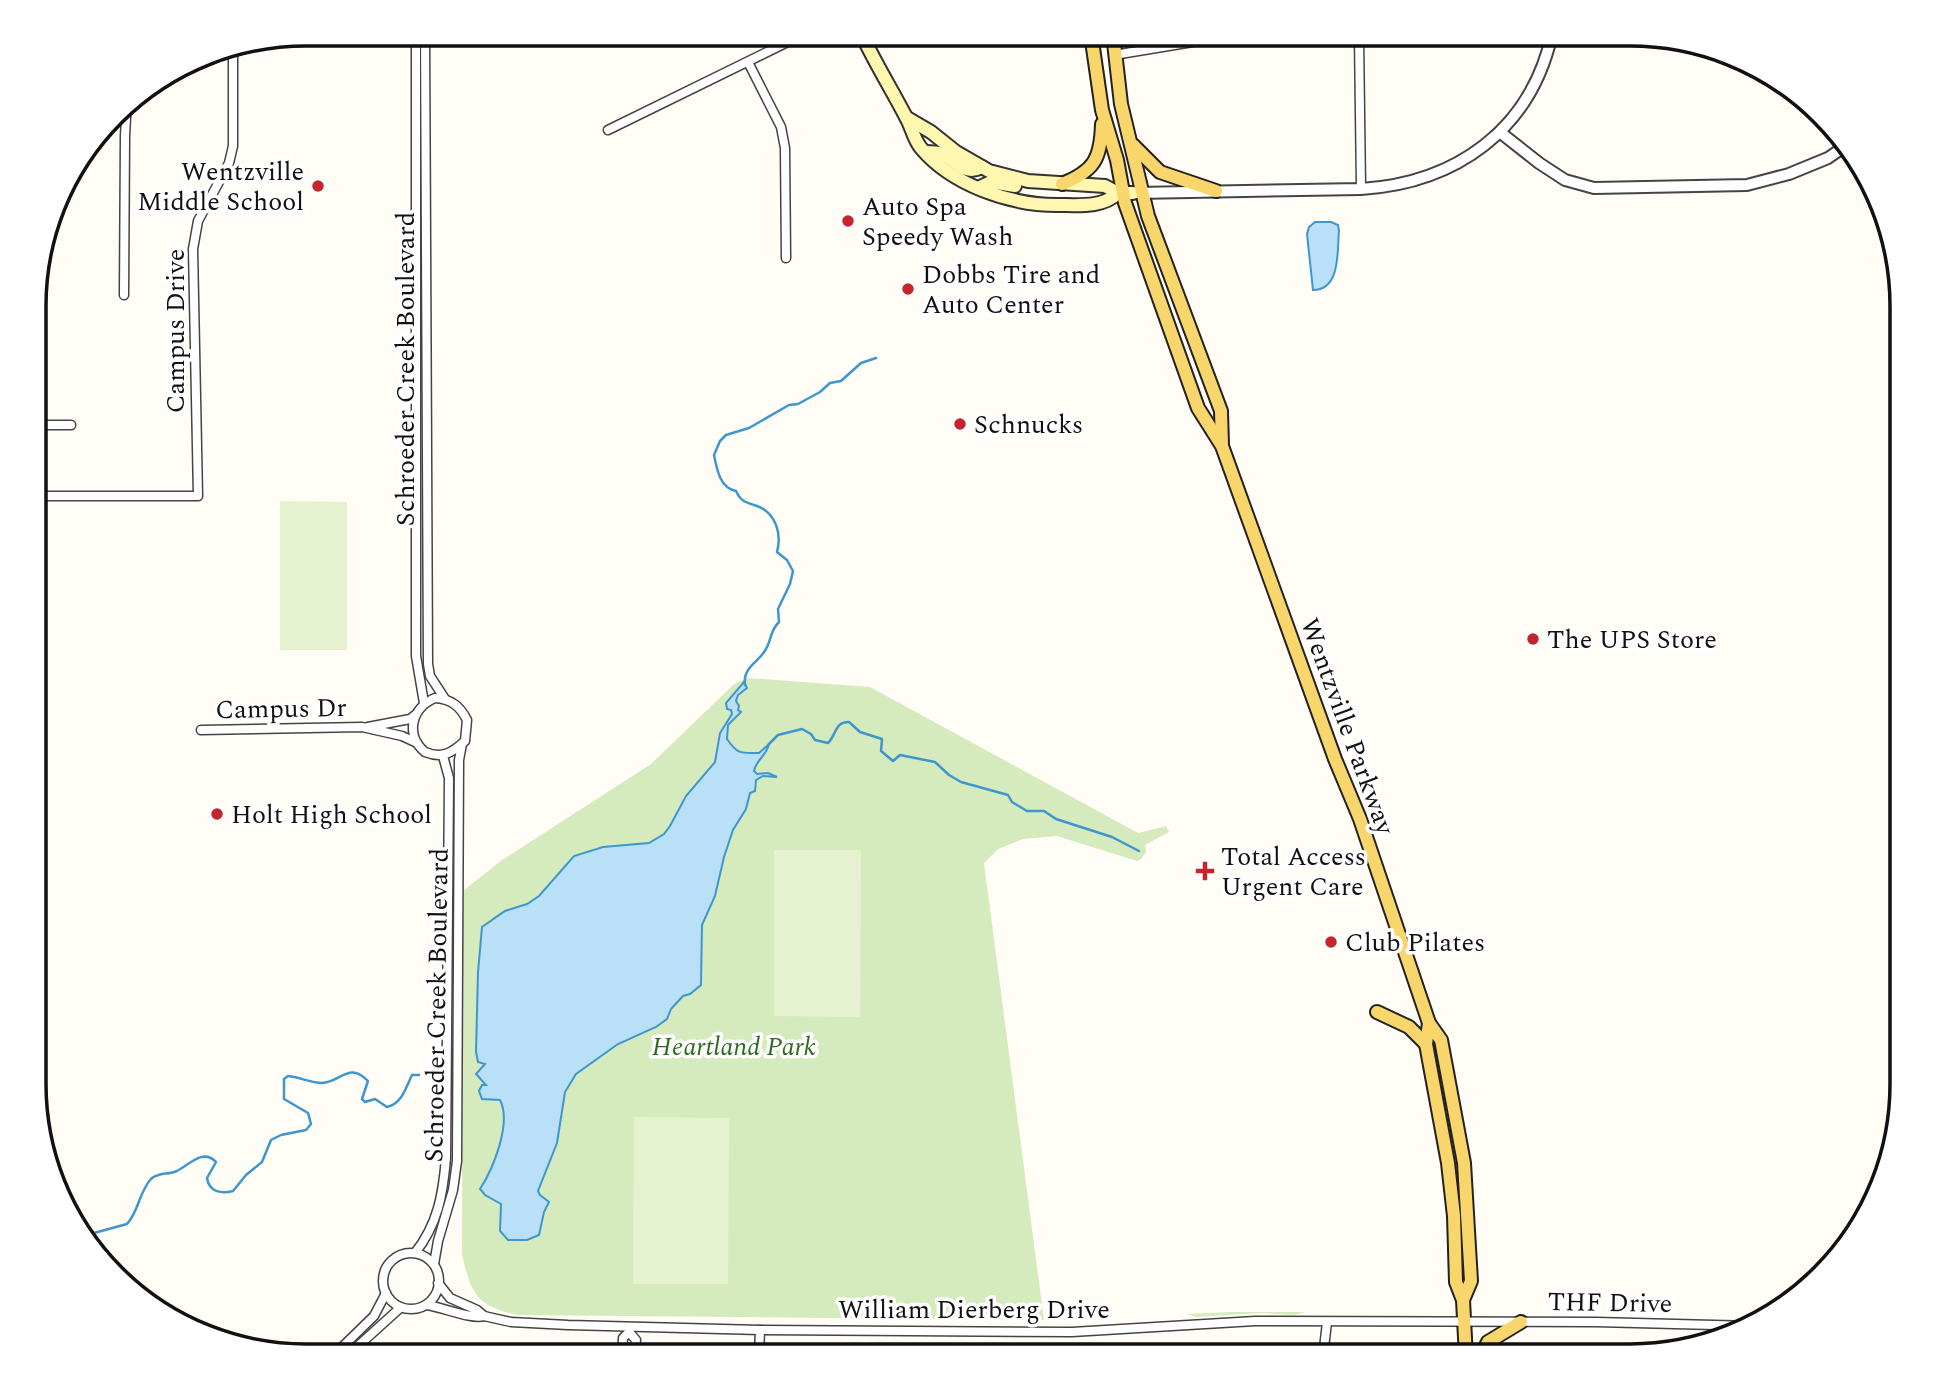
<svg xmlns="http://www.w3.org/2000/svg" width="1936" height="1390" font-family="Spectral,serif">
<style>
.green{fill:#d5ebbd}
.pitch{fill:#e6f2cf}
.water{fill:#b9e0f7;stroke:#3f96cf;stroke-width:2}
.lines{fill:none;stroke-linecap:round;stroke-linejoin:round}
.stream{stroke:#3f96cf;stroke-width:2.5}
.minor-casing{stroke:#444;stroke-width:11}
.tertiary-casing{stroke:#444;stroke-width:14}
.secondary-casing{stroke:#333;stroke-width:16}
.primary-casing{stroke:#222;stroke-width:16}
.minor{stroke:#fff;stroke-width:8}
.tertiary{stroke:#fff;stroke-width:10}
.secondary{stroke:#fff6b0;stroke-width:12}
.primary{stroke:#f9d66b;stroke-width:12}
.poi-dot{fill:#c4262e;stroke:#fff;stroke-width:2.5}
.labels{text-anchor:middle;stroke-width:7;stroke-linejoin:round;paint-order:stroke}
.poi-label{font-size:26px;fill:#111;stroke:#fff;text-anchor:start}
.street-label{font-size:26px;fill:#111;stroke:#fff}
.park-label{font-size:26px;font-style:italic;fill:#2f6b1f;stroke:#fff}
.rim{fill:none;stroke:#111;stroke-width:3.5}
</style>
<rect width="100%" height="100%" fill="#fffdf5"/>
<!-- green -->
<g class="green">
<path d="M747 678 870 687 1138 833 1166 826 1169 832 1145 845 1146 852 1141 859 1137 861 1057 836 1023 839 998 849 984 863 1044 1320 518 1315C476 1306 471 1294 462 1254L463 891 502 860 651 764 734 684Z"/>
<path d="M1231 1312H1306L1294 1315 1262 1313 1196 1317 1187 1314Z"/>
</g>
<!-- pitch -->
<g class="pitch">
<path d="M280 501 347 502V650H280Z"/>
<path d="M774 850H861L860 1017 774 1016Z"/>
<path d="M634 1117 729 1118 728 1284H633Z"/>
</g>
<!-- water -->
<g class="water">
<path d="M1315 222H1331L1338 225 1339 231C1337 251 1341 290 1313 290L1307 234 1309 227Z"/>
<path d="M744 682 747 688 738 695 736 701 739 706 738 710 741 712 728 725 727 739C738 755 741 753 759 753L769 744C767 755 756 760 754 771L757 774 768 773 777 777 763 776 756 780 755 791 750 793 746 809 733 830 724 857 715 896 702 925 701 985 690 994 683 996 671 1009 667 1019 656 1027 618 1044 576 1074 565 1092 557 1143 538 1191 540 1195 549 1202 544 1212 539 1235 527 1240H508L500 1231 501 1204 485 1195 480 1189C493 1169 512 1123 500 1100L482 1099 479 1091 482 1085H486L476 1074 485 1064 478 1062 476 1052 478 972 482 927 505 911 527 904 539 896 574 856 603 847 649 843 664 834 670 826 686 796 715 762 720 733 732 714 731 710 727 709 726 703Z"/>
</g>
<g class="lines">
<!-- stream -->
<g class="stream">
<path d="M745 685C742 666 761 662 767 647 772 637 770 631 779 622L778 609 790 584 793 571 787 560 777 552C782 534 776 513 757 506 746 502 741 502 736 491 720 488 717 470 714 455L720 441 726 435 749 428 789 405 798 404 820 392 830 383 841 381 861 363 876 358"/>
<path d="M769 744 778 735 802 729 811 734 815 740 828 743C836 736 835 721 849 722L860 732 882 739 881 751 893 761 900 755 935 762 949 775 961 782 1008 795 1012 802 1027 811H1044L1056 819 1112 837 1139 851"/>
<path d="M83 1236 127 1224C139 1211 139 1192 151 1179 158 1172 168 1175 177 1171 189 1165 203 1148 216 1162L207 1178C209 1192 221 1194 233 1191L246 1175 262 1162 271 1140 281 1135 306 1130 311 1124 308 1113 284 1099V1079L288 1076C299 1077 311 1083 322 1083 341 1082 349 1061 368 1081L362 1099 365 1102 375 1099 387 1107C402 1104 406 1087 412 1075H419"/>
</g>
<defs>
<g id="minor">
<path d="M416 33V656L424 703"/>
<path d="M425 33 428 664 430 676 445 699"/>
<path d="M1359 37 1361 189"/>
<path d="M1114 55 1235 35 1451 37V34"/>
<path d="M748 62 781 127 785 148 786 258"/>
<path d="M608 130 806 33"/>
<path d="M124 295 125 136 127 100"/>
<path d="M36 425H71"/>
<path d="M36 496H198L193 249 198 221 229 163 233 146V48"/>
<path d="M435 698C451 699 460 706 467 720L465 741C452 753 442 759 425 752 405 735 411 708 435 698Z"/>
<path d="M368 727 410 719 415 715"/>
<path d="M201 730 362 727 402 736 417 743"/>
<path d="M415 1253C438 1224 443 1194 446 1158L449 778 443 756"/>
<circle cx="411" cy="1281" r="28"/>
<path d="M434 1264 438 1241 453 1190 457 1161 459 760 462 744"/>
<path d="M438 1283 450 1298 477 1310 484 1316 511 1322 568 1325 760 1330 1072 1332 1255 1321 1596 1322 1754 1326"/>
<path d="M426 1305C443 1307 471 1320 484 1316"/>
<path d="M629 1327V1332L636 1340 634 1356"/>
<path d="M333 1356 374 1316 386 1293"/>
<path d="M347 1356 400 1308"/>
<path d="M622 1356 623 1338 629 1332"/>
<path d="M759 1356 760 1330"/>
<path d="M1323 1357 1327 1322"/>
</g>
<g id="tertiary">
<path d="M1501 133 1539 163 1565 180 1594 188 1747 185 1789 174 1828 158 1844 147"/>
<path d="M1136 193 1361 189C1456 183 1531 130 1552 34"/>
</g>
<g id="secondary">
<path d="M861 33C875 63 892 90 907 119 912 128 914 140 921 148 952 185 1010 205 1057 205 1079 205 1102 208 1118 193"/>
<path d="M907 118 931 132 956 152 989 171 1028 181 1105 186 1118 193H1133"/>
<path d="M925 152C931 152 937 152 942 154 957 162 965 176 982 167"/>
<path d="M978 188 991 182 1015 186"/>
</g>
<g id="primary">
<path d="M1091 34 1102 110 1117 160 1125 203 1198 408 1222 446 1335 759 1360 819 1429 1023 1441 1040 1464 1163 1471 1281 1463 1300"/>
<path d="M1113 34 1121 104 1148 216 1221 411 1222 445"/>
<path d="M1133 145 1160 172 1216 191"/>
<path d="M1062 184C1094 171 1101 159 1102 124"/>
<path d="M1377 1012 1409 1027 1426 1044"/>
<path d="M1429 1023 1426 1044 1448 1163 1454 1216 1456 1282 1463 1300 1466 1357"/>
<path d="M1480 1357 1488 1342 1521 1322"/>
</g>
</defs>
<!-- minor casing -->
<use href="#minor" class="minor-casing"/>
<!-- tertiary casing -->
<use href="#tertiary" class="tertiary-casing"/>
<!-- secondary casing -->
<use href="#secondary" class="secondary-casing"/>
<!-- primary casing -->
<use href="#primary" class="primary-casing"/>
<!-- minor -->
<use href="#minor" class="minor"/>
<!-- tertiary -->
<use href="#tertiary" class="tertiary"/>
<!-- secondary -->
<use href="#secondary" class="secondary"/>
<!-- primary -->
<use href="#primary" class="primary"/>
</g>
<!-- markers -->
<g class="poi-dot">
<circle cx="318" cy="186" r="7"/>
<circle cx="848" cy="221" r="7"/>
<circle cx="908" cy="289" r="7"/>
<circle cx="960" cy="424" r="7"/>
<circle cx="1533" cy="639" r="7"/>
<circle cx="217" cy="814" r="7"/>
<path d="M1201.5 860.5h7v7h7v7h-7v7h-7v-7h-7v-7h7z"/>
<circle cx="1331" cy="942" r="7"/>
</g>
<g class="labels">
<!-- poi labels -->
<g class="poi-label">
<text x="304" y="180" text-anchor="end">Wentzville<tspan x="304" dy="30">Middle School</tspan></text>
<text x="862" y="215">Auto Spa<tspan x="862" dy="30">Speedy Wash</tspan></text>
<text x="922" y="283">Dobbs Tire and<tspan x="922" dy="30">Auto Center</tspan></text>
<text x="974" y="433">Schnucks</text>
<text x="1547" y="648">The UPS Store</text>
<text x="231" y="823">Holt High School</text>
<text x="1221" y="865">Total Access<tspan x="1221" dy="30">Urgent Care</tspan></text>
<text x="1345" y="951">Club Pilates</text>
</g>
<!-- street labels -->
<g class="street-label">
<text transform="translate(175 331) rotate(-90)" y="9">Campus Drive</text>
<text transform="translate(405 369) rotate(-90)" y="9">Schroeder Creek Boulevard</text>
<text transform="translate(281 708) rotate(-1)" y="9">Campus Dr</text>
<text transform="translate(1348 726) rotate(70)" y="9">Wentzville Parkway</text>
<text transform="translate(436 1005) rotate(-89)" y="9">Schroeder Creek Boulevard</text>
<text transform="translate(1610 1302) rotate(1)" y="9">THF Drive</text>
<text x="974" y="1318">William Dierberg Drive</text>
</g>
<!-- park labels -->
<g class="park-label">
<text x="734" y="1055">Heartland Park</text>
</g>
</g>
<!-- crop -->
<path d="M0 0H1936V1390H0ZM306 46H1630A260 260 0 0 1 1890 306V1084A260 260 0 0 1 1630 1344H306A260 260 0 0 1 46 1084V306A260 260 0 0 1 306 46Z" fill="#fff" fill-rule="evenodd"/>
<path class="rim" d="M306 46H1630A260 260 0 0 1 1890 306V1084A260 260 0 0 1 1630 1344H306A260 260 0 0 1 46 1084V306A260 260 0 0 1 306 46Z"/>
</svg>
